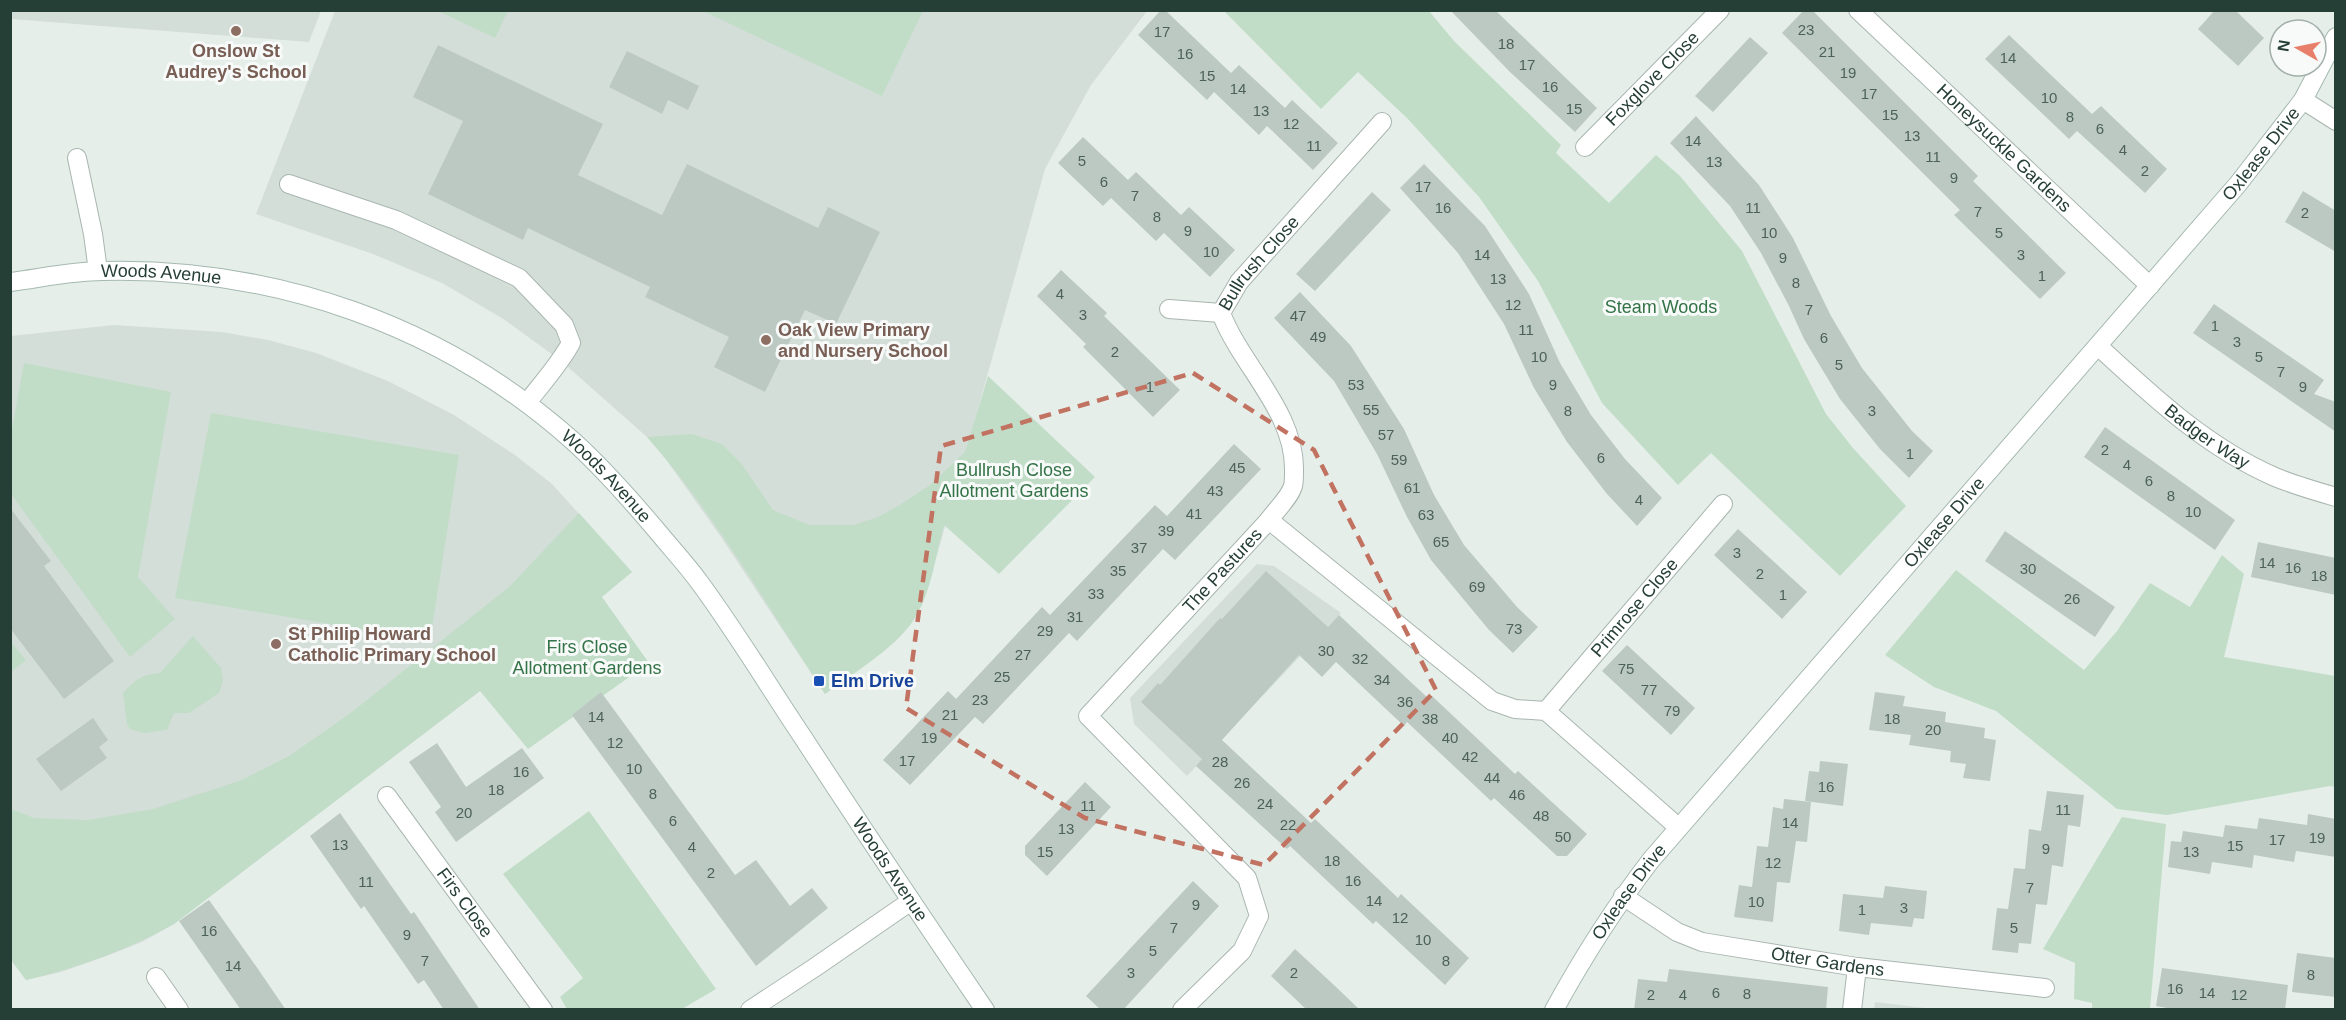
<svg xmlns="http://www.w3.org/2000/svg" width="2346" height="1020" font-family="Helvetica,sans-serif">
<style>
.built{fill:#d4ded9}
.green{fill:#c1ddc7}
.building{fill:#bcc9c3}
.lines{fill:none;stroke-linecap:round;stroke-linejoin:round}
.lane-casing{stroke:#a9b6b0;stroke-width:20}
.street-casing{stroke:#a9b6b0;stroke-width:20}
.secondary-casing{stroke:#a5b9b1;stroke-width:20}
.lane{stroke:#fff;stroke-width:18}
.street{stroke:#fff;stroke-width:18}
.secondary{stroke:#fff;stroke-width:18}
.marked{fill:none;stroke:#c17260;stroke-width:4.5;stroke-dasharray:12 8;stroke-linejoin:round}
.education-dot{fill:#8d6e63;stroke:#f7faf8;stroke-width:2}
.transit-dot{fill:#1a4fb4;stroke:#f7faf8;stroke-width:2}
.labels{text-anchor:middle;stroke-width:6;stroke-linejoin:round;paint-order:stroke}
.number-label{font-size:15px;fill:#4c6259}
.education-label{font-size:18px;font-weight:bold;fill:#785e54;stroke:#f7faf8;text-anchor:start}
.street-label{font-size:18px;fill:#263f36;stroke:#f7faf8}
.park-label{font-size:18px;fill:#337347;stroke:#f7faf8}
.transit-label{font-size:18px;font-weight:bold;fill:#164399;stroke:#f7faf8;text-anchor:start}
</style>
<rect width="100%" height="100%" fill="#e6eeea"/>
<!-- built -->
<g class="built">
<path d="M10 11 11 10 321 11 309 42 11 19Z"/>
<path d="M335 11H1147L1091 85 1045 169 927 591 913 621 889 646 825 694 721 537 665 458 647 437 561 361 505 320 442 283 373 254 256 214Z"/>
<path d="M114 325 222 332 268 340 316 353 388 381 454 415 515 455 552 484 632 572 480 691 174 924 142 942 104 957 61 972 26 980 11 960V336Z"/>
<path d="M1257 564 1274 566 1341 613 1187 776 1134 724 1130 698Z"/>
<path d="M1875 1002 1933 1009H1874Z"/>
</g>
<!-- green -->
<g class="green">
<path d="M438 11H508L495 38Z"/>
<path d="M703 11H923L882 96Z"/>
<path d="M1224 11H1429L1454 41 1561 145 1556 153 1609 203 1656 155 1680 176 1742 251 1826 414 1853 448 1906 506 1840 576 1711 453 1678 485 1602 403 1538 281 1479 197 1407 118 1358 72 1321 109Z"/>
<path d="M24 363 171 392 138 577 175 619 130 657 11 494V435Z"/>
<path d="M988 376 1095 477 999 574 944 525C935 556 932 593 913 621 894 649 852 674 825 694 769 609 714 513 647 437L692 434 722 444 741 463 773 510 809 525H854L878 517 898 506 930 485 965 452Z"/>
<path d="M211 413 459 455 430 641 175 598Z"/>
<path d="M579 513 632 572 602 597 649 663 528 749 480 691 174 924C127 950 78 968 26 980L11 960V809L34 818 88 820 153 809 242 780 289 756 348 715 509 587Z"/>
<path d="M2222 555 2244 574 2224 657 2335 676V787L2330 786 2167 815 2117 809 1996 711 1934 687 1885 655 1956 570 2084 670 2117 631 2150 583 2190 607Z"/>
<path d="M193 636 221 668 223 680 219 693 189 713H174L167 730 144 733 130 729 127 724 123 693C137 679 140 675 160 673Z"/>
<path d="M10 641 26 660 11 672H10Z"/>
<path d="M589 811 716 989 682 1009H567L560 997 583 978 503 874Z"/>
<path d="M2122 817 2166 824 2150 1009H2092V1003L2074 999 2075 963 2043 949Z"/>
</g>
<!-- building -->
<g class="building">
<path d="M1161 10H1165L1231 73 1239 65 1285 108 1292 100 1338 143 1313 170 1267 126 1259 135 1214 92 1207 100 1138 35Z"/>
<path d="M1450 10H1495L1597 108 1575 132 1510 72Z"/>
<path d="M1804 10H1812L1978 176 1973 181 2066 273 2040 299 1954 215 1960 210 1782 33Z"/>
<path d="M2215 10H2235L2264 38 2238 66 2198 29Z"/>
<path d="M2009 35 2092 114 2101 106 2167 169 2145 193 2077 131 2069 139 1985 59Z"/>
<path d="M1750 37 1768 53 1713 112 1695 96Z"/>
<path d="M438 45 603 124 578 175 662 215 687 164 818 228 828 207 880 232 836 324 805 310 765 392 714 367 729 337 645 297 650 287 528 228 523 240 428 194 463 121 413 97Z"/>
<path d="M627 51 699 86 688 110 668 100 662 114 609 87Z"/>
<path d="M1696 116 1759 185 1793 238 1831 316 1862 368 1912 431 1933 451 1909 478 1880 449 1840 399 1804 339 1788 304 1761 253 1730 206 1670 143Z"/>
<path d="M1083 137 1128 180 1136 172 1181 215 1189 207 1235 250 1210 277 1164 233 1156 241 1111 198 1103 206 1058 163Z"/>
<path d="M1424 164 1485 226 1529 294 1560 363 1591 415 1625 459 1662 498 1637 526 1607 494 1567 442 1534 388 1504 324 1458 253 1400 188Z"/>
<path d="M2303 191 2336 211V252L2285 222Z"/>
<path d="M1372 192 1391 210 1315 291 1296 274Z"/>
<path d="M1061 270 1107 313 1104 316 1180 390 1153 417 1083 347 1086 344 1037 296Z"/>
<path d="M1300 292 1351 346 1404 429 1434 495 1464 545 1517 607 1538 627 1513 653 1489 630 1431 560 1407 517 1377 454 1334 381 1274 318Z"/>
<path d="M2214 304 2324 380 2314 394 2336 402V432L2193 333Z"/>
<path d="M2105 427 2235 520 2215 550 2084 457Z"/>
<path d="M1234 444 1261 469 1175 560 1163 549 1077 641 1069 633 983 724 975 717 910 785 883 760 948 691 956 699 1042 607 1050 615 1155 505 1167 516Z"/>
<path d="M10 508 51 561 44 566 114 661 64 699 10 628Z"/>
<path d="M1738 529 1807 592 1782 619 1714 555Z"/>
<path d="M2005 531 2115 607 2095 637 1985 561Z"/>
<path d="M2258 542 2336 558V595L2251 577Z"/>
<path d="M1266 571 1328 627 1339 615 1429 699 1432 696 1515 774 1518 771 1587 834 1567 856H1557L1494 798 1491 801 1407 722 1404 726 1336 662 1322 677 1299 655 1222 740 1311 823 1315 819 1398 898 1401 894 1469 958 1445 985 1376 921 1373 924 1290 846 1287 849 1196 766 1202 759 1141 702 1158 683 1160 685 1220 618 1222 619Z"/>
<path d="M1627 645 1695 708 1671 735 1602 671Z"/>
<path d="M601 692 735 875 756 860 790 906 812 888 828 908 756 966 572 715Z"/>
<path d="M1875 692 1905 696 1903 706 1946 712 1945 722 1985 728 1984 738 1996 740 1990 781 1963 778 1966 764 1950 762 1951 751 1909 745 1911 735 1869 730Z"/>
<path d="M93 718 108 740 99 747 107 758 61 791 36 759Z"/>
<path d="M437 743 466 787 522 748 544 778 456 842 435 812 441 807 409 762Z"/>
<path d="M1820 761 1848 764 1843 806 1805 801 1809 771 1819 772Z"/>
<path d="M1085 782 1111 807 1047 876 1025 855V846Z"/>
<path d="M2047 791 2084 795 2080 827 2068 825 2063 867 2052 865 2047 905 2036 904 2031 944 2019 943 2018 953 1992 950 1997 908 2008 909 2014 868 2025 869 2029 829 2041 831Z"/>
<path d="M1784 799 1811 802 1807 842 1796 841 1790 883 1777 882 1773 922 1734 917 1739 885 1752 887 1757 846 1768 847 1773 807 1783 809Z"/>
<path d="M340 813 411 914 414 912 480 1010H444L424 980 418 984 364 906 361 909 310 836Z"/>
<path d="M2308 814 2336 819V857L2296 851 2294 862 2254 855 2252 868 2212 862 2210 874 2168 867 2171 841 2181 842 2183 831 2223 837 2225 825 2257 829 2259 818 2307 825Z"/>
<path d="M1193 881 1219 906 1123 1010H1101L1086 996Z"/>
<path d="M1885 886 1927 891 1924 919 1914 918 1912 927 1871 923 1869 935 1839 931 1843 894 1883 898Z"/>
<path d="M209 900 258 969 286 1010H241L179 921Z"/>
<path d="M1295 949 1335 986 1360 1010H1307L1271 976Z"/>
<path d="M2297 953 2336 958V997L2292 992Z"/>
<path d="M2162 968 2288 985 2285 1010H2178L2156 1006Z"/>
<path d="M1669 969 1828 987 1826 1010H1634L1638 979 1667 982Z"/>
</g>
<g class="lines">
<defs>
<g id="lane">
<path d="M77 158 93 234 98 271"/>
<path d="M289 184 396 220 519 278 564 325 571 343C559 365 542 383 527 403"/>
<path d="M1169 309 1221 313"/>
</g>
<g id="street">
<path id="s1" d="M1858 10 2150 286"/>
<path d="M2303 100 2336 121"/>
<path id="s2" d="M1585 147 1720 10"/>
<path id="s3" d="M2098 346C2152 396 2206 447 2275 477 2294 485 2315 491 2336 497"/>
<path id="s4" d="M1269 520C1276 510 1290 497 1293 486 1294 482 1294 476 1294 472 1296 412 1241 366 1221 313L1239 282 1382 122"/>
<path id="s5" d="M1546 711 1723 504"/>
<path id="s6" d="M387 796 543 1010"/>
<path id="s7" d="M1623 896 1677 932 1702 942 1857 967 2045 988"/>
<path d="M156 977 179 1010"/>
<path d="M750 1010 814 968 911 901"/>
<path id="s8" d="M1182 1010 1242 951 1259 916 1247 878 1088 716 1269 520 1492 701 1515 709 1546 711 1678 827"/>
<path d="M1852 1010 1857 967"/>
</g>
<g id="secondary">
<path id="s9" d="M10 282C41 278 72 271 102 271 275 267 443 325 573 441 604 469 631 500 658 532 672 549 687 565 700 583 736 632 768 685 802 736 862 828 923 919 985 1010"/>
<path id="s10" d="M1554 1010C1583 957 1614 908 1651 860L2238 184 2303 100 2336 37"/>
</g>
</defs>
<!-- lane casing -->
<use href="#lane" class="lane-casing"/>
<!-- street casing -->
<use href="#street" class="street-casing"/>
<!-- secondary casing -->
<use href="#secondary" class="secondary-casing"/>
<!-- lane -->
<use href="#lane" class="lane"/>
<!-- street -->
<use href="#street" class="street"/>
<!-- secondary -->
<use href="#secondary" class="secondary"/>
</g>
<!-- marked area -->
<path class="marked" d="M1193 373 1314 450 1436 690 1264 865 1085 818 906 708 941 446Z"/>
<!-- markers -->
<g class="education-dot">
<circle cx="236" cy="31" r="6"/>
<circle cx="766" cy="340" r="6"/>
<circle cx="276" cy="644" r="6"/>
</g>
<rect class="transit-dot" x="813" y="675" width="12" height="12" rx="3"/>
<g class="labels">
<!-- number labels -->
<g class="number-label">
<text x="1806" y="35">23</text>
<text x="1162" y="37">17</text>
<text x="1506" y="49">18</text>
<text x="1827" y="57">21</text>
<text x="1185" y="59">16</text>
<text x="2008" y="63">14</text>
<text x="1527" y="70">17</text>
<text x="1848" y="78">19</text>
<text x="1207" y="81">15</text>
<text x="1550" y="92">16</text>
<text x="1238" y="94">14</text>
<text x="1869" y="99">17</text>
<text x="2049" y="103">10</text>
<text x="1574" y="114">15</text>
<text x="1261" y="116">13</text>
<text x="1890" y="120">15</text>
<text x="2070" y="122">8</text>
<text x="1291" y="129">12</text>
<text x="2100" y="134">6</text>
<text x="1912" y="141">13</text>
<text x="1693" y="146">14</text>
<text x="1314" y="151">11</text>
<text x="2123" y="155">4</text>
<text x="1933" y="162">11</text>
<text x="1082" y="166">5</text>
<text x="1714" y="167">13</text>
<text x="2145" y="176">2</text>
<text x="1954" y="183">9</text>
<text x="1104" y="187">6</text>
<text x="1423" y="192">17</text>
<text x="1135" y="201">7</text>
<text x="1443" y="213">16</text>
<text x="1753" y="213">11</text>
<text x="1978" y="217">7</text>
<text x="2305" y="218">2</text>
<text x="1157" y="222">8</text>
<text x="1188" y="236">9</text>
<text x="1769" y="238">10</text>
<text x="1999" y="238">5</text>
<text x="1211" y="257">10</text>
<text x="1482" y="260">14</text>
<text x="2021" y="260">3</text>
<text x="1783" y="263">9</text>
<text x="2042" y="281">1</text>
<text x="1498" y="284">13</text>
<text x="1796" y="288">8</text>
<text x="1060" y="299">4</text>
<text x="1513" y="310">12</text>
<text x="1809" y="315">7</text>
<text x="1083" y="320">3</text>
<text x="1298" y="321">47</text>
<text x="2215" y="331">1</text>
<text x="1526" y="335">11</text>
<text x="1318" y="342">49</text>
<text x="1824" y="343">6</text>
<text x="2237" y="347">3</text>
<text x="1115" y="357">2</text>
<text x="1539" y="362">10</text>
<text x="2259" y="362">5</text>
<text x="1839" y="370">5</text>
<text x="2281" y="377">7</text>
<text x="1356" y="390">53</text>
<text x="1553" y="390">9</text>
<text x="1150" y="392">1</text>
<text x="2303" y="392">9</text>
<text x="1371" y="415">55</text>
<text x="1568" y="416">8</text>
<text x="1872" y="416">3</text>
<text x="1386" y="440">57</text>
<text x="2105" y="455">2</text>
<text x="1910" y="459">1</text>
<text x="1601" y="463">6</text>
<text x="1399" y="465">59</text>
<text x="2127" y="470">4</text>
<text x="1237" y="473">45</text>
<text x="2149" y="486">6</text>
<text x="1412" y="493">61</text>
<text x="1215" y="496">43</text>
<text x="2171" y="501">8</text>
<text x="1639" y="505">4</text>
<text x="2193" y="517">10</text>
<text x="1194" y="519">41</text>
<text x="1426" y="520">63</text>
<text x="1166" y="536">39</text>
<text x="1441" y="547">65</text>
<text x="1139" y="553">37</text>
<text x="1737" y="558">3</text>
<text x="2267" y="568">14</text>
<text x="2293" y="573">16</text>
<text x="2028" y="574">30</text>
<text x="1118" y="576">35</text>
<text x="1760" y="579">2</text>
<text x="2319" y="581">18</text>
<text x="1477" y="592">69</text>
<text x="1096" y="599">33</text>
<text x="1783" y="600">1</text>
<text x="2072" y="604">26</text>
<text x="1075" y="622">31</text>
<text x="1514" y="634">73</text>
<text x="1045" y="636">29</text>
<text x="1326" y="656">30</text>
<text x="1023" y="660">27</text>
<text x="1360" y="664">32</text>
<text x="1626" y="674">75</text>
<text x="1002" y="682">25</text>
<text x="1382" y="685">34</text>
<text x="1649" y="695">77</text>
<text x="980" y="705">23</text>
<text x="1405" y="707">36</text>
<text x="1672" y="716">79</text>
<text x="950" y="720">21</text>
<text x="596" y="722">14</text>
<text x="1430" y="724">38</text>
<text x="1892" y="724">18</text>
<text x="1933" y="735">20</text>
<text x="929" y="743">19</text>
<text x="1450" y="743">40</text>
<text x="615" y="748">12</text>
<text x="1470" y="762">42</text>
<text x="907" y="766">17</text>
<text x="1220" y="767">28</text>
<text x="634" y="774">10</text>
<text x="521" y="777">16</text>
<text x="1492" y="783">44</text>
<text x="1242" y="788">26</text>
<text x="1826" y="792">16</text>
<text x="496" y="795">18</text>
<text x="653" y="799">8</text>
<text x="1517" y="800">46</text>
<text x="1265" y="809">24</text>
<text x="1088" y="811">11</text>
<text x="2063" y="815">11</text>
<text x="464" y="818">20</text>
<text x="1541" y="821">48</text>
<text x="673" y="826">6</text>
<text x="1790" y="828">14</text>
<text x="1288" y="830">22</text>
<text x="1066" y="834">13</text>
<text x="1563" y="842">50</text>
<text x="2317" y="843">19</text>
<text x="2277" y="845">17</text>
<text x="340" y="850">13</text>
<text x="2235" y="851">15</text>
<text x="692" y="852">4</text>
<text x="2046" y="854">9</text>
<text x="1045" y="857">15</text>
<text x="2191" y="857">13</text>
<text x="1332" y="866">18</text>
<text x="1773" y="868">12</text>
<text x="711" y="878">2</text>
<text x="1353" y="886">16</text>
<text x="366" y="887">11</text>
<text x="2030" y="893">7</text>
<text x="1374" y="906">14</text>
<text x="1756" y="907">10</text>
<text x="1196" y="910">9</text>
<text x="1904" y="913">3</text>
<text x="1862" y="915">1</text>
<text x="1400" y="923">12</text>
<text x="1174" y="933">7</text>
<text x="2014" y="933">5</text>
<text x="209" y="936">16</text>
<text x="407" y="940">9</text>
<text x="1423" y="945">10</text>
<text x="1153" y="956">5</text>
<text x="425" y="966">7</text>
<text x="1446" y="966">8</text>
<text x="233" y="971">14</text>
<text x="1131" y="978">3</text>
<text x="1294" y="978">2</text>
<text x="2311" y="980">8</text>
<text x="2175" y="994">16</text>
<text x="1716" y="998">6</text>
<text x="2207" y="998">14</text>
<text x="1747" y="999">8</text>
<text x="1651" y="1000">2</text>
<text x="1683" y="1000">4</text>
<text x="2239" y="1000">12</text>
</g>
<!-- education labels -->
<g class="education-label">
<text x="236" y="57" text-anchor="middle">Onslow St<tspan x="236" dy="21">Audrey's School</tspan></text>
<text x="778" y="336">Oak View Primary<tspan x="778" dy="21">and Nursery School</tspan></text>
<text x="288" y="640">St Philip Howard<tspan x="288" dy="21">Catholic Primary School</tspan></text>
</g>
<!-- street labels -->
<g class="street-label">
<text dy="6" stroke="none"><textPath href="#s2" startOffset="96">Foxglove Close</textPath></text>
<text dy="6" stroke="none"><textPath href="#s1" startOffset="201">Honeysuckle Gardens</textPath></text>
<text dy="6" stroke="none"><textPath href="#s10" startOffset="1112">Oxlease Drive</textPath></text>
<text dy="6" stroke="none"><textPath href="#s4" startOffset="296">Bullrush Close</textPath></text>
<text dy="6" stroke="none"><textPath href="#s9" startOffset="152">Woods Avenue</textPath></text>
<text dy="6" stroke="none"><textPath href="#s3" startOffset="142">Badger Way</textPath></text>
<text dy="6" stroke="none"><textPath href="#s9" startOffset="654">Woods Avenue</textPath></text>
<text dy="6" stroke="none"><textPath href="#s10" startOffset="626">Oxlease Drive</textPath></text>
<text dy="6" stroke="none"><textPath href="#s8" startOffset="588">The Pastures</textPath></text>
<text dy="6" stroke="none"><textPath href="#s5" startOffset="136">Primrose Close</textPath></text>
<text dy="6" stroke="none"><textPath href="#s9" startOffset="1140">Woods Avenue</textPath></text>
<text dy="6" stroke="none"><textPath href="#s10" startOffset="140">Oxlease Drive</textPath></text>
<text dy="6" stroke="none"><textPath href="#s6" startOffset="132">Firs Close</textPath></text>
<text dy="6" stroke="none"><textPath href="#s7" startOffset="219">Otter Gardens</textPath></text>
</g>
<!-- park labels -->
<g class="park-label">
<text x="1661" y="313">Steam Woods</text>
<text x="1014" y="476">Bullrush Close<tspan x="1014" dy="21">Allotment Gardens</tspan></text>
<text x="587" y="653">Firs Close<tspan x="587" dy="21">Allotment Gardens</tspan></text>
</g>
<!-- transit labels -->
<g class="transit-label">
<text x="831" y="687">Elm Drive</text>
</g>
</g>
<!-- border -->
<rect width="2346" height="1020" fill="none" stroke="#263f36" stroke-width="24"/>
<!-- north arrow -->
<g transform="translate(2298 48) rotate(279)"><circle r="28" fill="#f7faf8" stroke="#a3afaa" stroke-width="1.5"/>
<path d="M0-4.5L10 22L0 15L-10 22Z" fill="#e87f6b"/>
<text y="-9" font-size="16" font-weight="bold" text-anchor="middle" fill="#263f36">N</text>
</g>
</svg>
